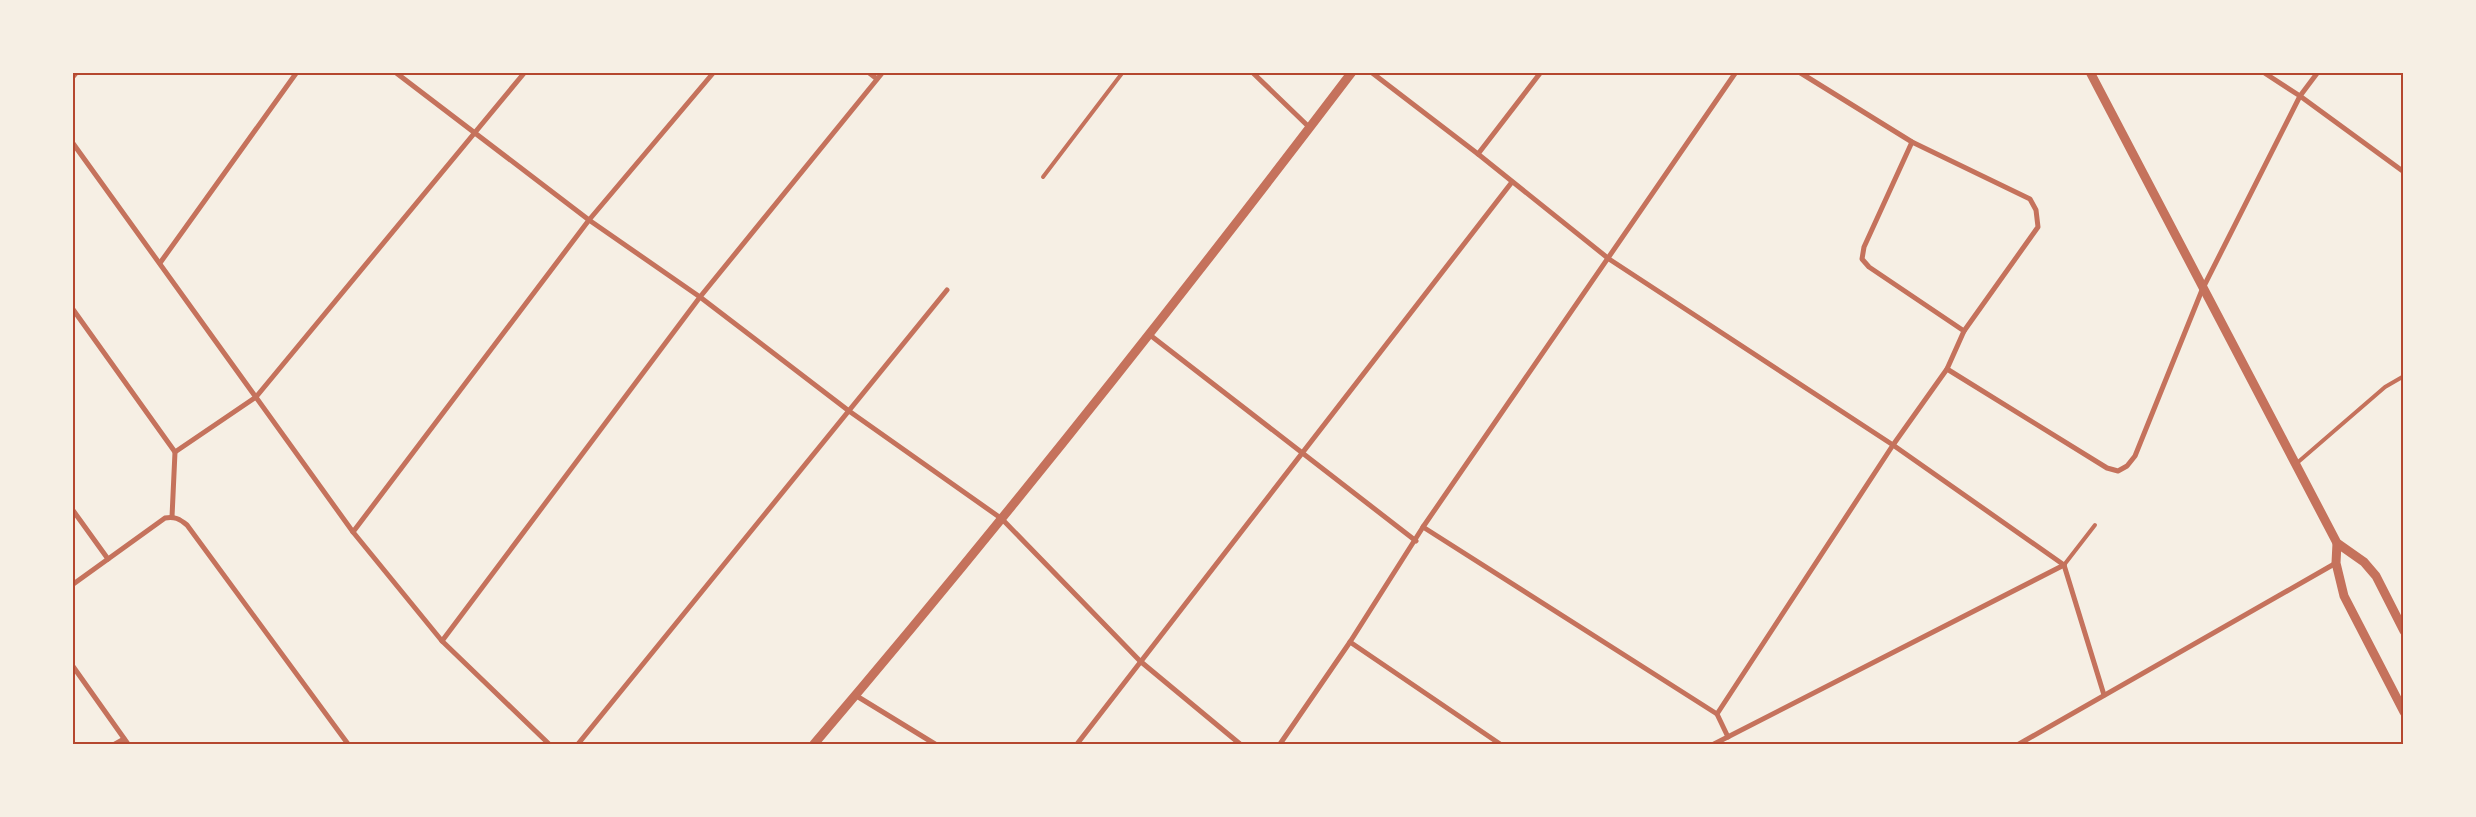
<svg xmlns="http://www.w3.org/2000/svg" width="2476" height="817" font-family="'Fira Sans Condensed',sans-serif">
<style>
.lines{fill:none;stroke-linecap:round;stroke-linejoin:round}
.service{stroke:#c5725c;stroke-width:4}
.minor{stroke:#c5725c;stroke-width:5}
.tertiary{stroke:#c5725c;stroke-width:9}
.neatline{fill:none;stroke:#b5482f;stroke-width:2}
</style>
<rect width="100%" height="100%" fill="#f6efe4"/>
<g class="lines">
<!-- service -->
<g class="service">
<path d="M1043 177 1123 72"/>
<path d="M2297 463 2385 387 2404 376"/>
<path d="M2064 565 2095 525"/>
</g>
<!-- minor -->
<g class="minor">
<path d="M395 72 589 220 700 297 849 411 1002 519 1140 661 1240 744"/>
<path d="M868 72 877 79"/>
<path d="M1252 72 1310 128"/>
<path d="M1371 72 1478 154 1609 259 1893 445 2064 565"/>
<path d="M2263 72 2300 96 2404 172"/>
<path d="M72 78 77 72"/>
<path d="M72 142 353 532 442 641 549 744"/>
<path d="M1912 142 1864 247 1862 259 1869 267 1964 331"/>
<path d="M1478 154 1541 72"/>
<path d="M160 263 297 72"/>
<path d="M72 308 175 452 256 397 525 72"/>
<path d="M1150 335 1416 541"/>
<path d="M1947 369 2107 468 2118 471 2127 466 2135 456 2202 290 2300 96 2318 72"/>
<path d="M72 509 108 559"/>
<path d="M172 517 175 452"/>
<path d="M1423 527 1717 714"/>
<path d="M353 532 589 220 714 72"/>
<path d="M2064 565 2104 695"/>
<path d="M72 585 165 518C174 516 180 519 187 525L348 744"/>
<path d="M442 641 700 297 883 72"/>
<path d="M1350 642 1500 744"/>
<path d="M72 665 128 744"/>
<path d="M855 695 935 744"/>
<path d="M1728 737 1717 714 1893 445 1947 369 1964 331 2038 227 2036 210 2030 199 1912 142 1799 72"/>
<path d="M115 744 124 739"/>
<path d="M578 744 947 290"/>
<path d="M1077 744 1512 182"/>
<path d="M1280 744 1350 642 1423 527 1736 72"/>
<path d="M1714 744 2064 565"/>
<path d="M2019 744 2336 563"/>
</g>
<!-- tertiary -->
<g class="tertiary">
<path d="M2090 72 2337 543 2364 562 2376 576 2404 631"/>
<path d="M2337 543 2336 563 2344 596 2404 712"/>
<path d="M814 744C1000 526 1178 301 1352 72"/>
</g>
</g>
<!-- border -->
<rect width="2476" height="817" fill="none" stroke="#f6efe4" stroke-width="148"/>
<rect x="74" y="74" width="2328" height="669" class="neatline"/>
</svg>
